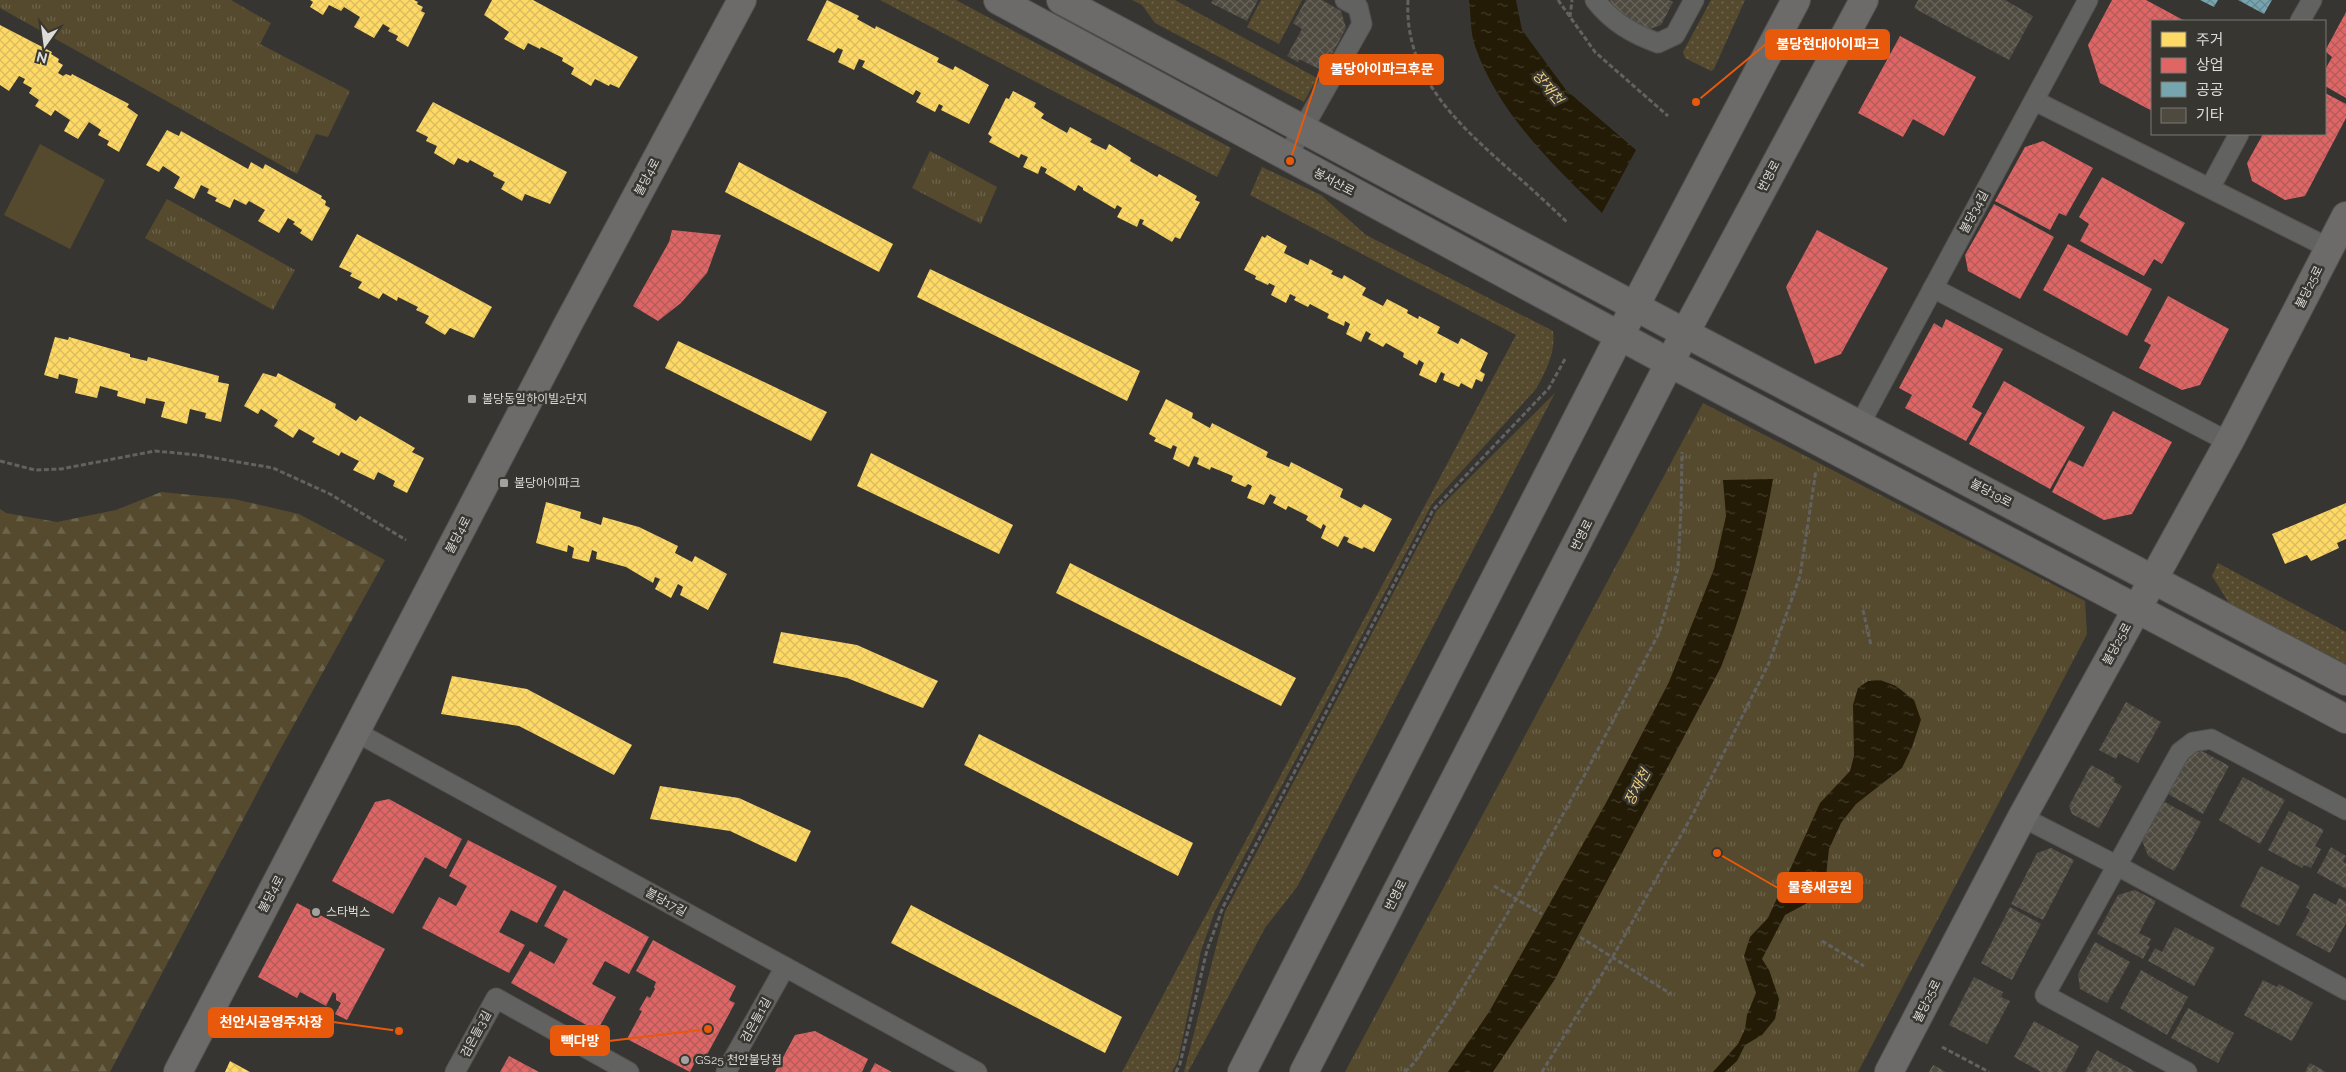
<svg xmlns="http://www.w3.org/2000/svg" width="2346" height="1072" font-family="Raleway,'Noto Sans KR',sans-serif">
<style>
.grass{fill:url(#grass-dots)}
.forest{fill:url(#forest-firs)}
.park{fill:url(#park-tufts)}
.garden{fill:#554a2e}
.water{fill:url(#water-ripples)}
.homes{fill:url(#homes-cross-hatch)}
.shops{fill:url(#shops-cross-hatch)}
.public{fill:url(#public-cross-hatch)}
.building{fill:url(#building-cross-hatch)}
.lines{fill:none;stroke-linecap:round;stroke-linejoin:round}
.street-casing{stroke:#545351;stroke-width:21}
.secondary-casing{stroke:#545351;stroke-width:30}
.path{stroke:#636261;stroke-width:3;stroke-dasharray:5 2.5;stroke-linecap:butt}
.street{stroke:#626261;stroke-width:19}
.secondary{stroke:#6d6b6a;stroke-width:28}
.poi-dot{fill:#a3a29f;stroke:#383631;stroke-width:2}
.labels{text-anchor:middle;stroke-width:5;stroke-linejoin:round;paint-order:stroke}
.street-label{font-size:12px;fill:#dddcd9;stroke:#383631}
.poi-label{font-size:12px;fill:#dddcd9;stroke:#383631;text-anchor:start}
.water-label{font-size:14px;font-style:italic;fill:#ebcc83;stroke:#383631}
.leader{fill:none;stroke:#e8590c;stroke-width:2}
.callout-dot{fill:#e8590c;stroke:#383631;stroke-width:2}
.callout{fill:#e8590c;stroke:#e8590c;stroke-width:2}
.callout-label{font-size:14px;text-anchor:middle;font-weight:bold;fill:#fff}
</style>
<defs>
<pattern id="grass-dots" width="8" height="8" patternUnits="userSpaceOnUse" patternTransform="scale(1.25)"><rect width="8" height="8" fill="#554a2e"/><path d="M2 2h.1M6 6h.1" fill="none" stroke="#6d644c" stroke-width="1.8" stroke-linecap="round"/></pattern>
<pattern id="forest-firs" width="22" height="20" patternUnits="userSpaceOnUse" patternTransform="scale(1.25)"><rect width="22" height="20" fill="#554a2e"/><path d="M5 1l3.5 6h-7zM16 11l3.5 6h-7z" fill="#6d644c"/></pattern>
<pattern id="park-tufts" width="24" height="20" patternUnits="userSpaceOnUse" patternTransform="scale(1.25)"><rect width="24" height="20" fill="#554a2e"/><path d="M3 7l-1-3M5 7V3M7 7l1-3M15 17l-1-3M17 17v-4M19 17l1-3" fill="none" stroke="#6d644c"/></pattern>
<pattern id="water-ripples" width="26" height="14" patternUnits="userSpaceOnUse" patternTransform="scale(1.25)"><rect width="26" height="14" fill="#231b06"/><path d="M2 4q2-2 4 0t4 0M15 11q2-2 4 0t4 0" fill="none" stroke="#423c2a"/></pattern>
<pattern id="homes-cross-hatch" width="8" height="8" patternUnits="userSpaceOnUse" patternTransform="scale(1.25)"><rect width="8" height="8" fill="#ffd966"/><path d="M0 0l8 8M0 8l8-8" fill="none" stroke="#d9bb5f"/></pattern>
<pattern id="shops-cross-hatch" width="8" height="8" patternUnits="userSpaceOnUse" patternTransform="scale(1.25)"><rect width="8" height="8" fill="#e06666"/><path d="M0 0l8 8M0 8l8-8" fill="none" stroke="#b15b5b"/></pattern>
<pattern id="public-cross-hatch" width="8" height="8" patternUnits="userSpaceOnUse" patternTransform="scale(1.25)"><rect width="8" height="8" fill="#76a5af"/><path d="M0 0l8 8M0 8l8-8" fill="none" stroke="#66878e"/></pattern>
<pattern id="building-cross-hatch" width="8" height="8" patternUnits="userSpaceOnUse" patternTransform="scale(1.25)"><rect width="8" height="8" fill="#4e4a40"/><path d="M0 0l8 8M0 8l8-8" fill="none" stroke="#67645b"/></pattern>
</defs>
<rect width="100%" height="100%" fill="#373532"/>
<!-- grass -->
<g class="grass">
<path d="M880 0H956L1231 148 1217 177Z"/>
<path d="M1132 0H1175L1317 78 1304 102 1155 23 1142 5Z"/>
<path d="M1261 0H1302L1279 44 1247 27Z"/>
<path d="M1711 0H1745L1714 69 1711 71 1685 58 1683 52Z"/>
<path d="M1262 167 1321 195 1366 235 1553 331C1556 352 1546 371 1536 389L1432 504 1215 911 1201 951 1178 1061 1172 1072H1122L1516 335 1250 195Z"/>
<path d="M1555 393 1297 887 1265 928 1188 1072H1184L1225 912 1437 510Z"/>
<path d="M2218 563 2346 632V664L2229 603 2212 576Z"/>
</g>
<!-- forest -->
<path class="forest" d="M161 492 234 499 299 514 385 560 276 757 110 1072H0V509L6 513 57 522 116 510Z"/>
<!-- park -->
<g class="park">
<path d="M0 0H231L271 23 260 44 350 91 328 137 316 134 297 174 0 8Z"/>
<path d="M930 151 997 187 981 224 912 188Z"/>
<path d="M167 199 295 270 273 310 145 238Z"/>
<path d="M1703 403 2085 601 2087 634 1858 1072H1345Z"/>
</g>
<!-- garden -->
<path class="garden" d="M40 144 105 180 70 249 4 215Z"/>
<!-- water -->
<g class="water">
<path d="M1469 0H1516L1522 30 1566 90 1636 150 1602 213C1553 165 1498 113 1475 46 1470 32 1471 14 1469 0Z"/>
<path d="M1773 479C1762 544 1745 606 1721 667L1555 979 1493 1072H1448L1489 1012 1607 801 1669 682 1714 569 1726 516 1723 480Z"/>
<path d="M1880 680 1896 686 1914 700 1921 720 1912 747 1902 768 1856 804 1841 823 1829 849 1826 876 1813 900 1785 915 1762 959 1769 970 1779 999 1775 1019 1762 1035 1745 1045 1737 1061 1725 1072H1713L1738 1044 1745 1029 1747 1015 1756 993 1744 956 1750 937 1768 918 1820 803 1850 771 1854 756 1853 705 1858 688 1868 681Z"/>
</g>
<!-- homes -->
<g class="homes">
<path d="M310 0H414L418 2 417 4 423 7 421 11 425 13 408 47 396 40 398 36 388 31 390 28 383 24 374 38 354 27 360 17 344 7 341 11 329 5 323 15 310 7 313 2Z"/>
<path d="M492 0H533L638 57 619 88 610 84 609 86 595 79 591 86 571 74 574 68 562 61 563 58 541 47 540 49 528 43 524 50 504 39 509 32 484 15Z"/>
<path d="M827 0 859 16 857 19 875 29 876 26 939 58 937 62 953 70 955 66 989 85 969 124 941 110 943 106 939 104 935 112 916 102 921 93 916 90 913 95 862 67 865 61 859 59 854 70 838 62 843 50 838 48 834 53 807 40Z"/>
<path d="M0 25 52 52 51 54 59 59 58 62 63 65 58 73 63 76 66 74 71 76 72 74 129 104 127 107 138 115 119 152 107 145 109 141 98 135 101 130 89 122 78 139 64 131 70 120 55 110 51 116 35 106 39 100 29 93 32 88 23 83 25 79 19 76 9 91 0 85Z"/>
<path d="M1013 91 1036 103 1034 107 1044 114 1041 118 1067 133 1070 127 1092 139 1090 142 1106 150 1109 144 1131 158 1130 161 1157 177 1159 174 1197 196 1195 200 1200 202 1180 239 1175 237 1172 242 1142 224 1144 220 1140 219 1137 227 1117 217 1122 208 1117 205 1115 209 1083 190V188L1078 185 1075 191 1045 173 1047 169 1041 166 1038 174 1023 167 1028 157 1021 154 1019 158 989 142 992 137 988 134 1006 98 1009 99Z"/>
<path d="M433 102 567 172 550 204 525 194 522 201 501 189 505 182 493 176 494 173 470 160 468 163 458 158 454 165 434 153 437 146 426 141 428 137 416 131Z"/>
<path d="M167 130 179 136 181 131 248 169 251 162 263 169 265 164 322 196 321 198 326 201 325 205 330 208 312 241 300 233 302 230 293 224 295 222 288 218 279 233 258 221 265 210 249 201 246 205 234 199 230 208 215 201 217 198 207 193 209 189 201 185 194 199 174 188 180 177 163 166 159 172 146 165Z"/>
<path d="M739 162 893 244 879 272 725 192Z"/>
<path d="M357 234 492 307 474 338 450 328 445 335 425 323 429 316 416 310 418 307 398 297 397 301 383 293 379 299 358 288 362 282 350 276 352 273 339 267Z"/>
<path d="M1267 235 1287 246 1284 253 1308 265 1310 259 1333 271 1331 274 1342 279 1344 275 1366 288 1362 295 1383 306 1387 299 1408 310 1407 313 1418 319 1419 316 1440 327 1437 333 1458 344 1461 338 1488 353 1480 371 1485 374 1482 382 1476 379 1472 389 1461 383 1459 387 1443 380 1445 374 1441 372 1436 383 1419 375 1424 363 1419 360 1417 365 1403 357 1404 353 1386 343 1383 347 1368 339 1371 334 1366 331 1361 342 1346 334 1350 324 1345 321 1344 326 1327 318 1329 314 1310 304 1308 307 1294 300 1296 297 1290 294 1286 303 1271 295 1275 286 1269 283 1268 285 1255 279 1256 276 1244 270 1262 236 1265 238Z"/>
<path d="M930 269 1140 371 1127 401 917 297Z"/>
<path d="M55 337 68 340 69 337 130 354V357L147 361 148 357 219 376 218 382 229 384 221 422 205 418 206 413 190 409 187 424 161 417 165 402 146 398 145 404 117 396 118 391 100 386 97 398 75 393 78 379 59 374 58 379 44 375Z"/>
<path d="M678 341 827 412 811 441 665 368Z"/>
<path d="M263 373 276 377 278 373 336 404 335 408 356 421 360 416 415 448 412 452 424 458 407 493 393 486 395 481 378 472 374 480 353 470 359 461 341 452 339 456 312 442 315 438 299 429 293 438 274 426 278 420 261 409 258 414 244 406Z"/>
<path d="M1166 399 1193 413 1192 418 1210 428 1212 423 1268 452 1266 457 1289 467 1291 462 1343 489 1340 497 1361 508 1364 504 1392 519 1374 552 1364 547 1362 549 1347 542 1349 538 1344 536 1338 547 1321 538 1326 526 1323 524 1321 529 1306 520 1308 516 1288 506 1286 510 1273 503 1276 497 1270 494 1264 505 1247 498 1252 486 1248 484 1245 487 1231 481 1233 476 1211 467 1210 470 1197 464 1199 458 1194 456 1189 467 1173 459 1177 447 1173 445 1171 449 1154 441 1156 438 1149 434Z"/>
<path d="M871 453 1013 525 999 554 857 486Z"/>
<path d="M546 502 581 512 580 518 601 525 603 517 639 527 678 546 675 553 692 562 695 556 727 574 708 610 680 595 683 587 678 584 671 598 655 589 660 579 655 577 653 583 626 567 596 559 597 552 592 550 589 562 572 558 574 548 568 545 567 552 536 543Z"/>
<path d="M2346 503V539L2337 543 2339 548 2311 561 2307 555 2285 564 2272 534Z"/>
<path d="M1070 563 1296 678 1281 706 1056 593Z"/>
<path d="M781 632 857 645 938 681 923 708 847 678 773 663Z"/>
<path d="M452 676 527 689 632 745 614 775 519 726 441 714Z"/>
<path d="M979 734 1193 843 1178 876 964 765Z"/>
<path d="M660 786 739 798 811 831 796 862 730 831 650 819Z"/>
<path d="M911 905 1122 1017 1105 1053 891 943Z"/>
<path d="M230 1061 250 1072H225Z"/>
</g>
<!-- shops -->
<g class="shops">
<path d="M2112 0H2146L2185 21H2152V111L2100 83 2088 45Z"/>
<path d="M2346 12V98L2325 86V70L2332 57 2325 51Z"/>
<path d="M1900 36 1976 77 1944 136 1913 119 1903 137 1858 113Z"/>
<path d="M2325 93 2346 104V118L2305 196 2285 200 2252 181 2247 163 2263 134H2325Z"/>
<path d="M2043 141 2093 168 2066 216 2059 213 2050 230 1995 201 2025 147Z"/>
<path d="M2102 177 2185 223 2162 264 2154 259 2144 276 2080 241 2089 224 2079 217Z"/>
<path d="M1994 204 2054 237 2020 299 1968 271 1965 255Z"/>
<path d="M672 230 721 235 707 273 681 303 658 321 633 306 669 242Z"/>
<path d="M1817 230 1888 268 1841 354 1815 364 1786 287Z"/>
<path d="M2068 244 2152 289 2127 336 2043 290Z"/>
<path d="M2168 296 2229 329 2200 385 2182 390 2139 368 2151 345 2144 341Z"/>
<path d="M1946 319 2003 349 1972 407 1982 413 1966 441 1905 408 1912 395 1899 388 1934 323 1942 328Z"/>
<path d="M2004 381 2085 427 2050 489 1969 444Z"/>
<path d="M2113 411 2172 442 2132 514 2104 520 2052 492 2069 460 2083 467Z"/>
<path d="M389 799 462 839 446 869 425 857 393 914 332 881 375 802Z"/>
<path d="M468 840 557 886 537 923 511 910 499 932 525 945 509 973 422 928 439 897 456 906 467 886 449 876Z"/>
<path d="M564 890 649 937 629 974 605 961 592 984 616 997 597 1031 511 983 530 951 554 964 568 939 544 926Z"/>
<path d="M297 903 385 949 347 1020 335 1014 341 1003 336 1000V994L333 992 326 1006 300 992 297 998 258 977Z"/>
<path d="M653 940 736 986 729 1000 735 1003 703 1062 697 1058 690 1072 627 1039 642 1011 639 1010 647 996 650 998 655 989 654 987 656 982 636 971Z"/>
<path d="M815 1031 868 1059 862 1072H775L795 1035Z"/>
<path d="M509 1056 539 1072H500Z"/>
<path d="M875 1063 892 1072H870Z"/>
</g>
<!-- public -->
<g class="public">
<path d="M2200 0H2218L2214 7Z"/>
<path d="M2238 0H2272L2264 14Z"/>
</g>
<!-- building -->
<g class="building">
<path d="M1213 0H1258L1247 21 1211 3Z"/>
<path d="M1306 0H1322L1341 11 1346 28 1323 71 1299 59 1298 62 1287 56 1302 29 1293 23Z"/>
<path d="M1610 0H1669L1673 2 1661 25 1647 30 1616 13Z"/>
<path d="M1918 0H2005L2033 16 2009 60 1914 8Z"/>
<path d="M2126 702 2161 722 2138 763 2119 753 2116 759 2099 750Z"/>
<path d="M2202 751 2229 766 2203 814 2168 794 2189 754Z"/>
<path d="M2091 765 2115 778 2114 782 2122 786 2099 828 2072 814 2069 806Z"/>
<path d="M2243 777 2285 800 2260 844 2219 820Z"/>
<path d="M2163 801 2201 822 2174 871 2148 856 2142 840Z"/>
<path d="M2289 811 2324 830 2315 846 2321 849 2311 868 2304 865 2302 868 2268 850Z"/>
<path d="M2331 847 2346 856 2343 862 2346 863V889L2317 873Z"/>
<path d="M2051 848 2074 860 2043 920 2011 904 2037 853Z"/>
<path d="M2261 866 2300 886 2279 926 2240 906Z"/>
<path d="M2135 890 2156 901 2139 933 2151 939 2147 945 2150 946 2143 959 2097 934 2118 895Z"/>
<path d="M2314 893 2336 905 2339 898 2346 902V923L2330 953 2296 935 2310 910 2306 907Z"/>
<path d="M2010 907 2041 924 2012 980 1981 963Z"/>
<path d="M2175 927 2215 948 2194 986 2148 961 2155 948 2162 952Z"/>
<path d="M2095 942 2130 962 2107 1003 2080 989 2078 974Z"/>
<path d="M2141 970 2188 997 2167 1035 2120 1008Z"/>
<path d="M1974 977 2003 992 2001 997 2010 1001 1987 1044 1949 1025Z"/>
<path d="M2263 980 2277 987 2279 984 2313 1003 2292 1041 2244 1015Z"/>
<path d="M2188 1008 2234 1033 2218 1063 2171 1038Z"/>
<path d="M2034 1021 2079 1046 2065 1072H2041L2014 1057Z"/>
<path d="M2097 1050 2136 1072H2085Z"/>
<path d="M2310 1063 2326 1072H2305Z"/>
<path d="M1933 1065 1946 1072H1929Z"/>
</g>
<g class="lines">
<defs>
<g id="street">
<path d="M1595 0C1612 22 1633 34 1658 43L1675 35 1694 0"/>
<path d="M2300 21 2312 0"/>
<path d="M2035 101 2329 248"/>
<path d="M1287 157 1362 24 1358 7 1345 0"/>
<path d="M2210 188 2239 134"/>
<path d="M1933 288 2229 442"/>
<path d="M1860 424 2088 0"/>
<path d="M356 732 977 1072"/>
<path d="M2022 817 2116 865 2346 990"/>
<path d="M455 1072 496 998 629 1072"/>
<path d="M726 1072 785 967"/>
<path d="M2187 1072 2045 995 2180 752 2193 742 2211 739 2346 810"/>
</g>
<g id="secondary">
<path d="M998 0 1670 363 2346 719"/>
<path d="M1061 0 1685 333 2346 681"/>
<path d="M178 1072 567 326 742 0"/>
<path d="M1242 1072 1635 306 1796 0"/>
<path d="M1304 1072 1685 333 1864 0"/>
<path d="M1889 1072 2022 817 2229 442 2346 216"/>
</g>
</defs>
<!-- street casing -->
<use href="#street" class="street-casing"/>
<!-- secondary casing -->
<use href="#secondary" class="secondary-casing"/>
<!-- path -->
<g class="path">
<path d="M1408 0C1404 77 1459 125 1512 172 1531 188 1550 206 1568 223"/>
<path d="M1558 0 1595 52 1668 116"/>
<path d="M1570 17 1572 0"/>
<path d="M0 461 35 470 61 469 155 451 198 455 273 468 330 494 406 540"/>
<path d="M1863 610 1871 645"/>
<path d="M1494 886 1542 914"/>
<path d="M1580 937 1671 994"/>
<path d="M1822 941 1864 966"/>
<path d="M1942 1047 1989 1072"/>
<path d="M1176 1072 1180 1064 1207 950 1223 907 1433 510 1549 388 1565 359"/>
<path d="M1405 1072 1414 1063 1451 1008 1516 899 1582 780 1659 633 1678 568 1681 510 1682 452"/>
<path d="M1542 1072 1612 958 1694 812 1769 663 1800 576 1816 470"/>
</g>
<!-- street -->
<use href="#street" class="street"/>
<!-- secondary -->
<use href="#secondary" class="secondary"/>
</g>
<!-- markers -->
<g class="poi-dot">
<rect x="467" y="394" width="10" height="10" rx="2.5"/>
<rect x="499" y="478" width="10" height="10" rx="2.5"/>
<circle cx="316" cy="912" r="5"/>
<circle cx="685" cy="1060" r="5"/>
</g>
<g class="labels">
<!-- street labels -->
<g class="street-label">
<text transform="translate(1769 176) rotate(-62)" y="4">번영로</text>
<text transform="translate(647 177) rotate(-62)" y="4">불당4로</text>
<text transform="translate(1334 182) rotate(28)" y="4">봉서산로</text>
<text transform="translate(1974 212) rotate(-62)" y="4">불당34길</text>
<text transform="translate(2309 287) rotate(-63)" y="4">불당25로</text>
<text transform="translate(1991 493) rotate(28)" y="4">불당19로</text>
<text transform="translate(458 535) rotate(-62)" y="4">불당4로</text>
<text transform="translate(1582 535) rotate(-63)" y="4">번영로</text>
<text transform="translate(2117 644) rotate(-61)" y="4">불당25로</text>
<text transform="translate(271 894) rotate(-62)" y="4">불당4로</text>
<text transform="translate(1396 895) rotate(-63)" y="4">번영로</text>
<text transform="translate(666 902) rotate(29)" y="4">불당17길</text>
<text transform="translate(1927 1001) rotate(-63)" y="4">불당25로</text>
<text transform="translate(756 1020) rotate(-61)" y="4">검은들1길</text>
<text transform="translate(476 1034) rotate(-62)" y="4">검은들3길</text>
</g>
<!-- poi labels -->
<g class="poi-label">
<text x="482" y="403">불당동일하이빌2단지</text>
<text x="514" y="487">불당아이파크</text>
<text x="326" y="916">스타벅스</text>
<text x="695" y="1064">GS25 천안불당점</text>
</g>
<!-- water labels -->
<g class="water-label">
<text transform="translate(1548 87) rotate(51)" y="5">장재천</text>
<text transform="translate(1637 787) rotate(-62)" y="5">장재천</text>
</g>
</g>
<!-- callouts -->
<path class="leader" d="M1696 102L1766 44M1290 161L1320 70M1717 853L1778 888M399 1031L333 1022M708 1029L609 1041"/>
<g class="callout-dot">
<circle cx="1696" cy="102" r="5"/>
<circle cx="1290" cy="161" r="5"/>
<circle cx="1717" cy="853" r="5"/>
<circle cx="399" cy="1031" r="5"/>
<circle cx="708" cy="1029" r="5"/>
</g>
<g class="callout">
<rect x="1766" y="30" width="123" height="29" rx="5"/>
<rect x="1320" y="55" width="123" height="29" rx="5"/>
<rect x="1778" y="873" width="84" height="29" rx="5"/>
<rect x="209" y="1008" width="124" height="29" rx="5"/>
<rect x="551" y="1026" width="58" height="29" rx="5"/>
</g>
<g class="callout-label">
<text x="1828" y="49">불당현대아이파크</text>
<text x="1382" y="74">불당아이파크후문</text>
<text x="1820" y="892">물총새공원</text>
<text x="271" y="1027">천안시공영주차장</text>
<text x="580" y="1046">빽다방</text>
</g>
<!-- legend -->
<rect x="2151" y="20" width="175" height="115" fill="#383631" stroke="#7a7874"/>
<rect x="2161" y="32" width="25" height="15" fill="#ffd966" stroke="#7a7874"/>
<text x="2196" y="45" font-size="15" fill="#dddcd9">주거</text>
<rect x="2161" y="58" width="25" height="15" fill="#e06666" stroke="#7a7874"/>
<text x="2196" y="70" font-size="15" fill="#dddcd9">상업</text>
<rect x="2161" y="82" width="25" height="15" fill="#76a5af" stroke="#7a7874"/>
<text x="2196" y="95" font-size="15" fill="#dddcd9">공공</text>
<rect x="2161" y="108" width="25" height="15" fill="#4e4a40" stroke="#7a7874"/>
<text x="2196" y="120" font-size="15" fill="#dddcd9">기타</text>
<!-- north arrow -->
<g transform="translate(45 45) rotate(194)" stroke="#383631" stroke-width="4" paint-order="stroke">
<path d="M0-4L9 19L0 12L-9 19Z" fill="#dddcd9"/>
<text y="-8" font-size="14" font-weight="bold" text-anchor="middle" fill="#dddcd9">N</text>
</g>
</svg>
